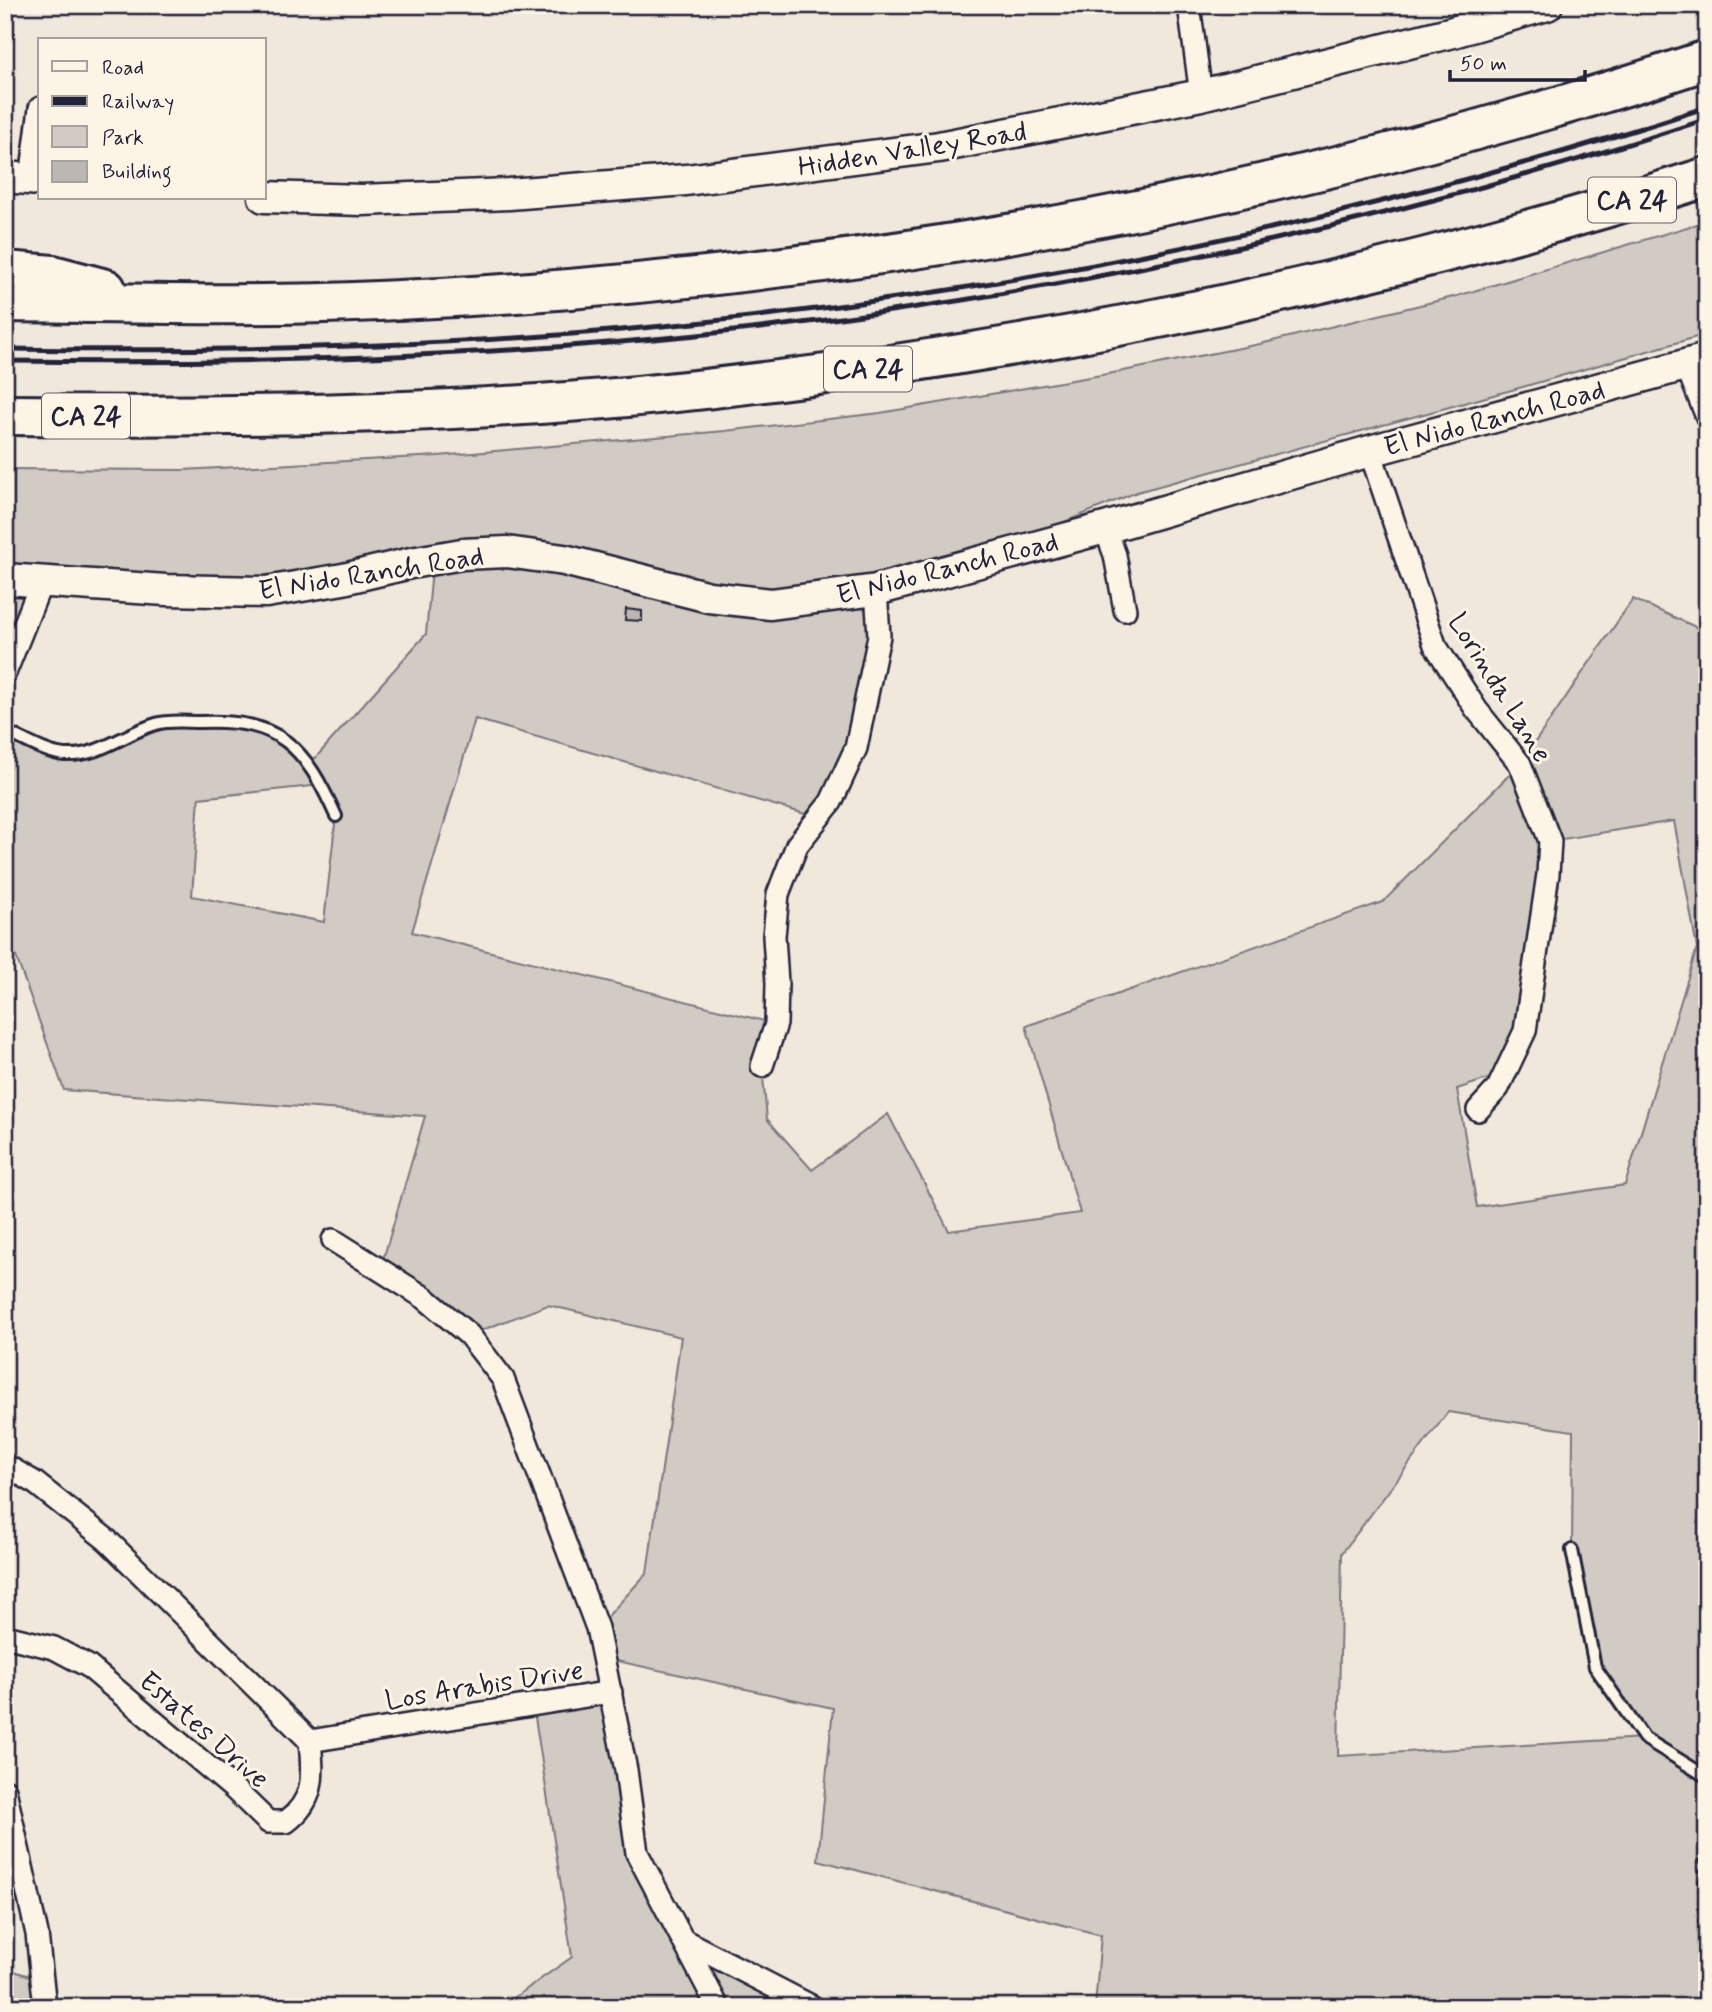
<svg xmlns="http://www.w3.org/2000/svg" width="1712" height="2012" font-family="Mynerve,sans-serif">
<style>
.green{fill:#d1cbc3;stroke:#7a767f;stroke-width:2;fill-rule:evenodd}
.building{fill:#bcb7b3;stroke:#22223b;stroke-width:2}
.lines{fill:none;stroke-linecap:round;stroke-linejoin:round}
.lane-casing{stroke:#22223b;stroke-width:16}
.street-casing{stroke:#22223b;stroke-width:26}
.secondary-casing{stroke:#22223b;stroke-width:35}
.highway-casing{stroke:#22223b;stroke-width:44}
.path{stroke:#22223b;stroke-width:3.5;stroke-dasharray:5 5;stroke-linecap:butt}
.lane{stroke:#fcf5e5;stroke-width:10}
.street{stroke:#fcf5e5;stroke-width:21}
.secondary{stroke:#fcf5e5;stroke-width:30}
.highway{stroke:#fcf5e5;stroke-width:38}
.rail{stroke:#22223b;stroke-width:5}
.labels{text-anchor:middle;stroke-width:6;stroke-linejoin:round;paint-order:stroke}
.shield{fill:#fcf5e5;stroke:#63616e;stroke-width:2}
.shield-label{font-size:26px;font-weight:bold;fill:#22223b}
.street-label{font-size:28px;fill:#22223b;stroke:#fcf5e5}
</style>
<rect width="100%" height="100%" fill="#efe8db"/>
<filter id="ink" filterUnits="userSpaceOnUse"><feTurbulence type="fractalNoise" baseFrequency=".0143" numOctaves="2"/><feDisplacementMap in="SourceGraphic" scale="14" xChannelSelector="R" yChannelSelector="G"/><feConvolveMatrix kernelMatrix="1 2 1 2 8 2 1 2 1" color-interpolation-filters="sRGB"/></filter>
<g filter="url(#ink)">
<!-- green -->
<g class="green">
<path d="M1707 221V334L1519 388 1137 492 960 565 876 590 856 748 819 818 475 719 412 932 776 1024 762 1066 767 1119 812 1170 888 1114 949 1231 1080 1213 1026 1026 1383 902 1520 764 1633 599 1707 632V2007H1095L1101 1935 818 1860 833 1708 603 1658 597 1628 647 1573 681 1337 548 1305 469 1335 380 1270 425 1116 64 1090 5 926V731L38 747 89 753 157 724 207 721 272 732 310 764 426 634 433 559 343 579 42 582 5 673V469L183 470 438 456 725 431 880 413 1113 373 1260 344 1457 296ZM322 785 336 816 324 922 192 896 199 798ZM1674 821 1697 948 1625 1185 1477 1207 1457 1089 1506 1073 1548 874 1550 841ZM1448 1412 1573 1431 1572 1550 1595 1666 1643 1738 1338 1756 1342 1553Z"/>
<path d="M611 1692 637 1853 683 1940 795 2007H501L572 1957 533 1704Z"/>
<path d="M5 1968 42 1980 45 2007H5Z"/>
</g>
<!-- building -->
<path class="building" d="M626 609 642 611V621L625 620Z"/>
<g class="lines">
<defs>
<g id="lane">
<path d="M5 731C23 739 45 753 65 755 99 757 125 733 156 724 169 720 186 722 199 722 280 718 305 747 336 816"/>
<path d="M1572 1550 1595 1667 1644 1738 1707 1777"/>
</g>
<g id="street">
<path d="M1189 5 1201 95"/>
<path d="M31 179 40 108"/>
<path d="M1686 365 1707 417"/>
<path d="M1370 451 1435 645 1476 709 1520 764 1550 841 1548 874 1525 1031 1498 1088 1478 1110"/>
<path d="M1105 528 1115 555 1125 610"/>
<path d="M5 673 42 581"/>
<path d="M762 1066 776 1024 777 983 774 936 778 894 797 845 831 802 856 748 879 636 876 590"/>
<path d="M333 1240 425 1298 469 1335 503 1379 597 1628 626 1770 637 1853 718 2007"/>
<path d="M5 1465 34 1482 107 1540 310 1741 611 1692"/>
<path d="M5 1636 54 1648 88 1666 233 1788 268 1822H286C316 1800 313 1774 310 1741"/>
<path d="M5 1790 37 1934 45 2007"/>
<path d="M683 1940 813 2007"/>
</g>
<g id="secondary">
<path d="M5 177 40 180"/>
<path d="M264 197 362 200 509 194 686 180 939 147 1201 95 1453 32 1547 5"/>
<path d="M5 579 166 590 266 592 343 579 411 563 462 554 507 552 564 560 709 597 771 604 876 590 1105 528 1370 451 1707 359"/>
</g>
<g id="highway">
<path d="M5 271 53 275 106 289"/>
<path d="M5 302C130 303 254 307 378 301 830 281 1278 202 1707 60"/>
<path d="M5 415C216 417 427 416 638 396 1002 360 1358 287 1707 177"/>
</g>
</defs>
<!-- lane casing -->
<use href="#lane" class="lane-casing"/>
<!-- street casing -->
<use href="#street" class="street-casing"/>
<!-- secondary casing -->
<use href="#secondary" class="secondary-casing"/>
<!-- highway casing -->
<use href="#highway" class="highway-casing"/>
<!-- path -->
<path class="path" d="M1707 1799 1700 1856 1699 1924 1707 1945"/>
<!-- lane -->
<use href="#lane" class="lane"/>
<!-- street -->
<use href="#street" class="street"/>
<!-- secondary -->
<use href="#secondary" class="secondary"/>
<!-- highway -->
<use href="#highway" class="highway"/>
<!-- rail -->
<g class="rail">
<path d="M5 349C211 352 416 348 621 330 989 298 1356 222 1707 107"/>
<path d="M5 361C211 364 416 359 621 342 987 311 1358 234 1707 119"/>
</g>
</g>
</g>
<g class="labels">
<!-- shield labels -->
<g class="shield">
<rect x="1588" y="177.5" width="88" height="45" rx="5"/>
<rect x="824" y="346.5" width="88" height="45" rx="5"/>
<rect x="42" y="393.5" width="88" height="45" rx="5"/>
</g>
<g class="shield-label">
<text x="1632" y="209">CA 24</text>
<text x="868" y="378">CA 24</text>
<text x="86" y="425">CA 24</text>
</g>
<!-- street labels -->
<g class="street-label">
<text transform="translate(912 148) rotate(-9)" y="10">Hidden Valley Road</text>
<text transform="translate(1494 417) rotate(-15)" y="10">El Nido Ranch Road</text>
<text transform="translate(947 567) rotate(-14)" y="10">El Nido Ranch Road</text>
<text transform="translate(371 572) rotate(-9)" y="10">El Nido Ranch Road</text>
<text transform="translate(1501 687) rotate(58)" y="10">Lorinda Lane</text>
<text transform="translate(484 1684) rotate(-9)" y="10">Los Arabis Drive</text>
<text transform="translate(205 1729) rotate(41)" y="10">Estates Drive</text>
</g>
</g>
<!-- margin -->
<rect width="1712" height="2012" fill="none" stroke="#fcf5e5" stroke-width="28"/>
<rect x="14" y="14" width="1684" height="1984" fill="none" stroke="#22223b" stroke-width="2.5" filter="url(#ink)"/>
<!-- legend -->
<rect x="38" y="38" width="228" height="161" fill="#fcf5e5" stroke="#a5a1a1" stroke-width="2"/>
<rect x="52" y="61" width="35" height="10" fill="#fcf5e5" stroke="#a5a1a1" stroke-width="2"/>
<text x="102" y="74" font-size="21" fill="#22223b">Road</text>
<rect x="52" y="96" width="35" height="10" fill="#22223b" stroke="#a5a1a1" stroke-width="2"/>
<text x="102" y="108" font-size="21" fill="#22223b">Railway</text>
<rect x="52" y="126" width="35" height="21" fill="#d1cbc3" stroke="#a5a1a1" stroke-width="2"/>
<text x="102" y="144" font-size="21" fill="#22223b">Park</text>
<rect x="52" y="161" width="35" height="21" fill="#bcb7b3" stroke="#a5a1a1" stroke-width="2"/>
<text x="102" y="178" font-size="21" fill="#22223b">Building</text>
<!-- scale -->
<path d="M1450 70v10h135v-10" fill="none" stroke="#22223b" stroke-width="3.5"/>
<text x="1460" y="70" font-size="21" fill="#22223b" stroke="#fcf5e5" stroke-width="5" paint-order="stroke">50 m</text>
</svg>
